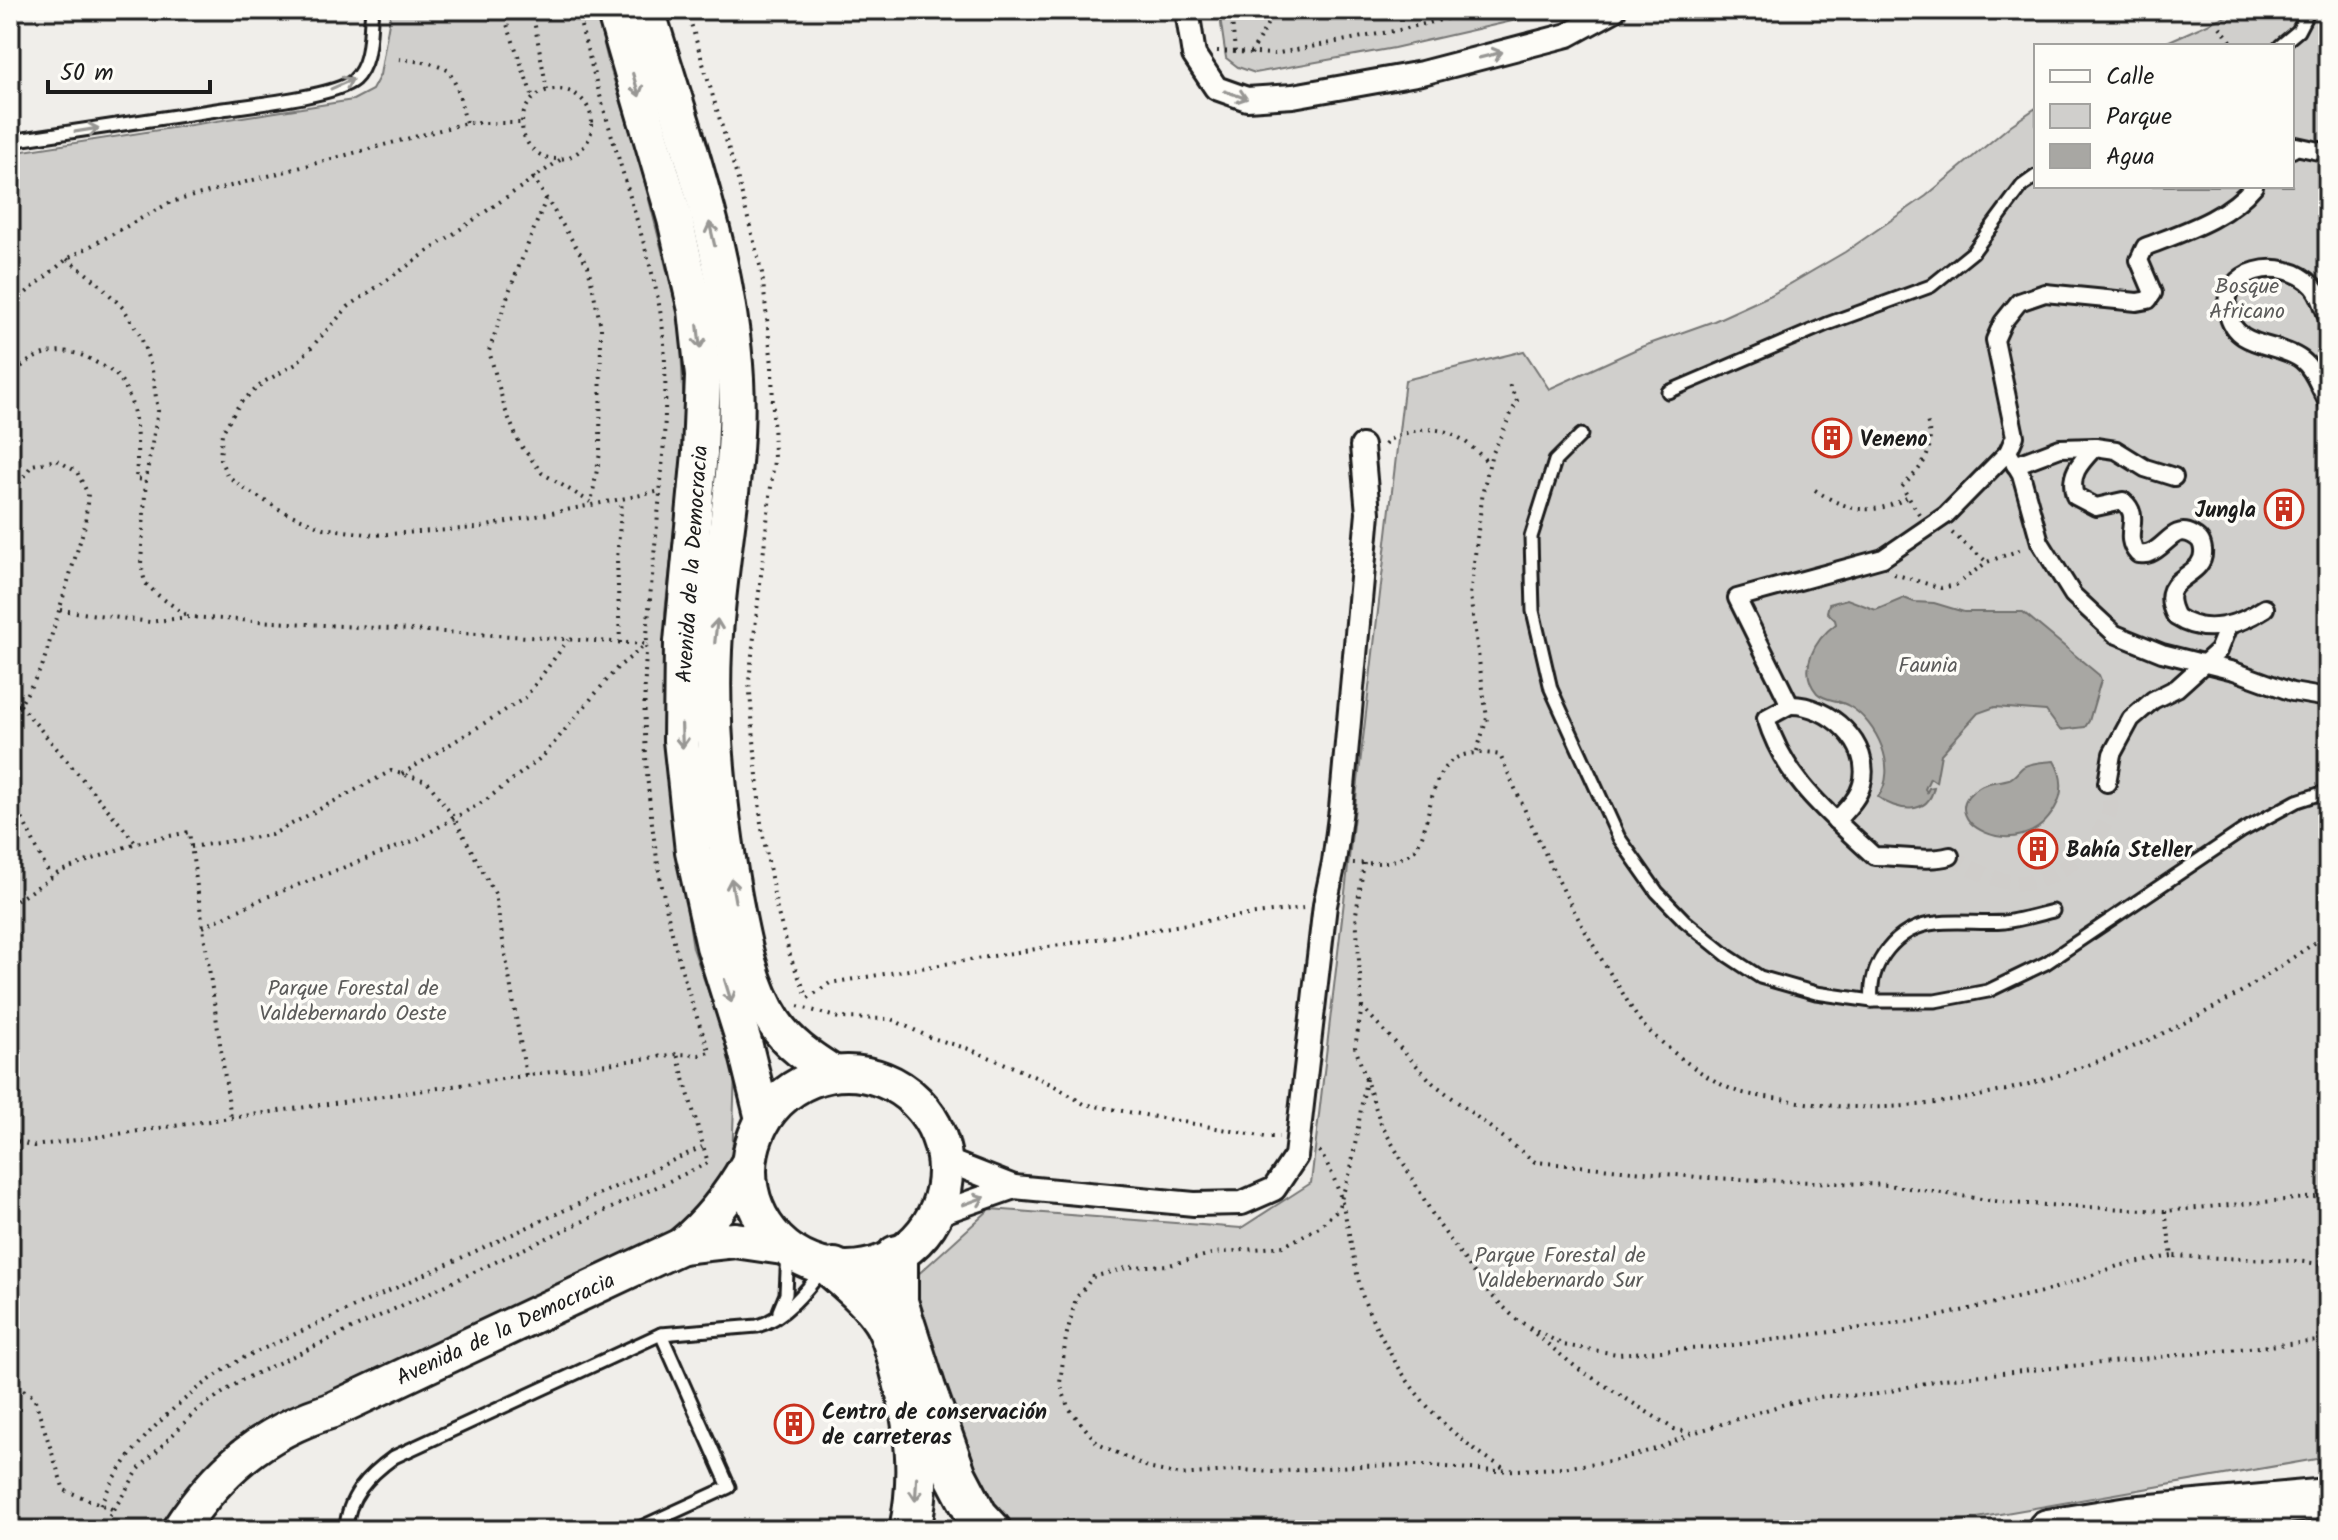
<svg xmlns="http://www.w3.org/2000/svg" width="2338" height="1540" font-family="Kalam,sans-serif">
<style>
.green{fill:#d0cfcc;stroke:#767674;stroke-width:2}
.water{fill:#a8a7a3;stroke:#706f6d;stroke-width:2}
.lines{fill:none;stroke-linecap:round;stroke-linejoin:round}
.pedestrian-tunnel{stroke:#d0cecb;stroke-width:16;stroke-dasharray:16 8;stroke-linecap:butt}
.service-casing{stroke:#1c1c1c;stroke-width:17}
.pedestrian-casing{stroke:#1c1c1c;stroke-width:22}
.minor-casing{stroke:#1c1c1c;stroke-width:28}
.primary-casing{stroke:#1c1c1c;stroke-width:40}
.motorway-casing{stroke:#1c1c1c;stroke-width:46}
.path{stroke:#1c1c1c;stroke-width:4;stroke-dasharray:2 6;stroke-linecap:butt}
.service{stroke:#fdfcf7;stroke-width:11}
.pedestrian{stroke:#fdfcf7;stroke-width:16}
.minor{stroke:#fdfcf7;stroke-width:22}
.primary{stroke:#fdfcf7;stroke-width:34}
.motorway{stroke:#fdfcf7;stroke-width:40}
.oneway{stroke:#989794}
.labels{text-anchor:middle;stroke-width:7;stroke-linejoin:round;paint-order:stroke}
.park-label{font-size:22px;fill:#5b5b5a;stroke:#fdfcf7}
.poi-label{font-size:22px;font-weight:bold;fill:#1c1c1c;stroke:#fdfcf7;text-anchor:start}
.street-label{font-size:22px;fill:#1c1c1c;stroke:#fdfcf7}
</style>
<rect width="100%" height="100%" fill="#f0eeea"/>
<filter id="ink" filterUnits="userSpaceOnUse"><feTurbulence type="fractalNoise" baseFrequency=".0125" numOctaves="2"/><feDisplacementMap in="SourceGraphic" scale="16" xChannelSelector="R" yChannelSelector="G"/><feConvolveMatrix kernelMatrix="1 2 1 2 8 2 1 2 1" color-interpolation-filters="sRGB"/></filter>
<g filter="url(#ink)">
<!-- green -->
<g class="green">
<path d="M391 10H596L608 61 639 160 680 322 685 437 665 612V764L693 948 735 1067 732 1166 693 1222 283 1413 162 1530H10V153L353 100 372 90 380 75Z"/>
<path d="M1219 10H1546L1534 16 1394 48 1255 73 1238 67 1226 58Z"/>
<path d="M2239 10H2328V1457L1908 1530H1012L985 1504 943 1398 914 1278 990 1209 1241 1228 1311 1183 1405 380 1524 351 1549 389 1641 347 1714 321 1771 295 1845 252 1926 196 2011 125 2036 108V186H2292V46H2158Z"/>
</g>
<!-- water -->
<g class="water">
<path d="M1904 598 1914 602 1934 603 1964 612H2023L2099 675 2101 680 2089 721 2085 727 2060 730 2046 711 1995 707 1978 713 1941 754 1936 782 1930 778 1925 789 1927 792 1929 788 1934 787C1928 817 1896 811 1878 797 1899 769 1877 722 1849 706 1838 699 1825 701 1817 693 1797 670 1815 639 1836 624L1835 620 1827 612 1829 604 1847 599 1876 610Z"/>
<path d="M2054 761C2063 776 2064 793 2055 808 2021 870 1928 818 1979 787 1988 781 2000 782 2009 779 2015 777 2018 771 2023 767 2032 762 2043 762 2054 761Z"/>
</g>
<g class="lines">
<!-- pedestrian-tunnel -->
<path class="pedestrian-tunnel" d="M1950 856C1970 868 1996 883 2020 883 2057 883 2103 844 2110 808 2111 800 2108 791 2107 783"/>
<defs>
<g id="service">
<path d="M2280 46 2298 31 2309 10"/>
<path d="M10 141C81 131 152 120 223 109 251 105 336 96 354 80 372 63 369 33 372 10"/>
<path d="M1668 392 1827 324 1931 286 1973 252 2022 186 2036 176"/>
<path d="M1581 435 1555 461 1531 537 1533 611 1551 689 1619 838 1657 892 1685 921 1728 956 1760 977 1816 993 1872 1001H1935L1988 991 2046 963 2242 831 2297 801 2328 791"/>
<path d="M1872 1001C1868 963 1897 927 1936 923 1958 920 1982 924 2004 922 2020 920 2037 915 2053 911"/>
<path d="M779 1311 786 1294 788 1250"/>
<path d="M346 1530C347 1497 369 1475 394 1457L661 1334 757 1326C784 1319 807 1290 824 1268"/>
<path d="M635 1530 729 1487 661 1334"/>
</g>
<g id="pedestrian">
<path d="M2292 149 2296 146 2328 153"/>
<path d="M2328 319C2324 308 2321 295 2313 286 2283 254 2219 269 2228 313 2234 349 2279 342 2302 360 2315 370 2319 388 2328 402"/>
<path d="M2095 447C2081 462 2068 474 2075 496L2096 507 2123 501C2144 518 2120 534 2138 554 2144 554 2145 555 2150 553 2166 547 2174 524 2193 535 2200 539 2202 542 2203 550 2206 580 2153 574 2176 617 2205 636 2238 626 2265 608"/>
<path d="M2008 452 2021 474 2040 542 2073 595 2115 634 2162 653 2234 671 2292 692 2328 698"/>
<path d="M2015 465 2060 448 2095 447 2116 450 2145 468 2174 477"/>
<path d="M1790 705C1828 704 1873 744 1862 784 1858 799 1846 810 1836 821"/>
<path d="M2107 783 2112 754 2131 719 2153 700 2177 688 2218 651 2228 626"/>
<path d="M1950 856C1929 862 1898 856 1874 856 1828 813 1785 780 1766 718L1790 705 1737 598 1883 558 1946 515 2008 452 2015 436 1995 340 2003 322 2019 302 2045 293 2137 302 2148 300 2153 293 2139 260 2145 247C2183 232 2227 219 2254 186"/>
</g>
<g id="minor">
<path d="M1187 10 1194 55 1216 88 1247 99 1293 96 1422 73 1568 35 1614 10"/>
<path d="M945 1160 1014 1187 1194 1204 1242 1203 1274 1189 1296 1156 1325 905 1334 862 1341 809 1368 513 1362 446"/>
<path d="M934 1215 1014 1187"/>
</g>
<g id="primary">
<path d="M614 10 675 219 696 310 703 376 700 453 682 642 681 740 693 851 714 946 744 1042 763 1119"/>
<path d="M647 10C683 130 729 253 736 379 741 470 718 560 714 650 710 732 720 815 734 896 742 938 750 985 774 1022 788 1044 811 1059 833 1073"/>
<circle cx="847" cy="1171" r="98"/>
<path d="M681 1246 735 1240 783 1247"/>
<path d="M179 1530C218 1471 262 1432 330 1411L681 1246C710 1222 730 1196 748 1164"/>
</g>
<g id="motorway">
<path d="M897 1256V1302L925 1389 956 1476 977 1516 990 1530"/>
<path d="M834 1269C851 1284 869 1299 882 1318 892 1332 897 1353 901 1370 916 1424 922 1475 910 1530"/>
<path d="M2048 1530 2130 1517 2328 1499"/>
</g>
</defs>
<!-- service casing -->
<use href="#service" class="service-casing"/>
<!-- pedestrian casing -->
<use href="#pedestrian" class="pedestrian-casing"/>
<!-- minor casing -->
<use href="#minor" class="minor-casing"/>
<!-- primary casing -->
<use href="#primary" class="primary-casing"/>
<!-- motorway casing -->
<use href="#motorway" class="motorway-casing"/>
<!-- path -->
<g class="path">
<path d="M502 10 533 98"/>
<path d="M532 10 547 90"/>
<path d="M687 10 738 180 762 273 772 365 774 460 749 681 761 823 777 910 791 959 808 998 830 983 1224 918 1303 908"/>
<path d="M1231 10 1235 51"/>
<path d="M2220 27 2235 46"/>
<path d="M1217 51 1274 54 1399 30 1482 10"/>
<path d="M1251 54 1275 10"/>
<path d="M399 59 430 63 448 70 457 87 466 123"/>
<circle cx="557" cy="124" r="35"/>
<path d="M560 160 348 307 296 364 264 382 240 403 222 433 220 459 227 475 243 488 284 512 323 528 374 535 477 528 661 491"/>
<path d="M533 177 588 266 601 327 600 453 591 503"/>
<path d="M546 199 510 289 489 351 505 409 519 443 542 473 590 502"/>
<path d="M67 259 96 281 124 309 141 337 152 370 158 411 146 477 141 564 145 583 159 596 189 617"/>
<path d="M10 310 21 297 67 259 171 202 466 123H522"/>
<path d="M10 378C35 349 65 343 97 363 109 369 119 375 125 387 139 414 138 449 136 479L146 480"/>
<path d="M1385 445C1391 437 1397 436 1406 433 1444 422 1464 437 1489 464"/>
<path d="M1815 490C1849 512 1871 516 1907 498"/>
<path d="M10 496 32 465 57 460 77 472 88 494 85 525 42 667 20 705"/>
<path d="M1919 514 1902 487C1925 464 1935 453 1927 420"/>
<path d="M1952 533 1987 562"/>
<path d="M1894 574 1941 588 1956 585 1987 562 2025 548"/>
<path d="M60 610 150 622 189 617 647 644"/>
<path d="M620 643 617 559 622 500"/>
<path d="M20 705 136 843"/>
<path d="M10 706 20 705"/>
<path d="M1477 751 1487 718 1470 595 1483 491 1491 457 1517 401 1508 382"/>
<path d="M402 774 525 698 568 640"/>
<path d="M10 809 22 818 51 878"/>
<path d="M191 847 271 835 391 771 427 781 454 818 495 894 526 1076"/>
<path d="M1353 863C1371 864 1399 864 1413 851 1420 845 1424 831 1426 822 1437 774 1442 745 1500 755 1535 833 1569 909 1615 981 1626 997 1635 1018 1649 1031 1673 1053 1703 1077 1733 1090 1749 1096 1770 1097 1787 1100 1936 1127 2092 1075 2222 1003 2258 983 2293 957 2328 934"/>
<path d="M1364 863 1356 914 1362 1007 1433 1083 1535 1162 1709 1178 1888 1185 2008 1203 2165 1211 2328 1196"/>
<path d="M10 905 61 871 136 843 189 832 231 1118"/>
<path d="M203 927 264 898 418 839 486 800 543 756 617 668 647 644"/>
<path d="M798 1006 839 1018 891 1019 929 1037 969 1049 1013 1067 1053 1085 1084 1104 1266 1137H1279"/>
<path d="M1362 1007 1355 1047 1381 1124 1437 1222 1489 1293 1517 1320 1563 1345 1617 1354 1719 1347 1927 1319 2050 1290 2118 1266 2172 1256"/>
<path d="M1366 1079 1351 1169 1338 1209 1319 1227 1284 1246 1215 1253 1169 1265 1130 1267 1093 1277 1076 1298 1066 1337 1060 1383 1068 1407 1098 1444 1152 1469 1181 1475 1240 1470 1272 1472 1353 1466 1422 1465 1494 1471 1562 1468 1617 1460 1659 1448 1693 1433 1785 1404 1825 1396 1873 1395 1943 1379 2328 1340"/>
<path d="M10 1139 34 1146 677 1054 699 1055 710 1052C663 935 641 801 645 674 649 563 671 454 664 343 661 297 646 251 633 207 614 142 593 76 577 10"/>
<path d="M1319 1151C1347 1191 1348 1241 1360 1286 1363 1302 1372 1318 1379 1332 1410 1394 1446 1435 1507 1470"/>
<path d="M2165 1211 2172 1256 2296 1261 2328 1265"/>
<path d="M1529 1329 1577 1368 1674 1429 1692 1433"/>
<path d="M10 1381 34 1397 64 1490 115 1510"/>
<path d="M100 1505C131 1440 181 1397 241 1359L702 1147"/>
<path d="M101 1530 139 1469 197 1410 242 1380 708 1163 677 1054"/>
</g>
<!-- service -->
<use href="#service" class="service"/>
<!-- pedestrian -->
<use href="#pedestrian" class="pedestrian"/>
<!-- minor -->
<use href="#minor" class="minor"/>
<!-- primary -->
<use href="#primary" class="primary"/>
<!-- motorway -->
<use href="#motorway" class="motorway"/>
</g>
<!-- one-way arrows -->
<defs><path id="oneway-shaft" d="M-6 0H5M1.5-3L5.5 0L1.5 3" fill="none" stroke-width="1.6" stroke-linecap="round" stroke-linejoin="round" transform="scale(2)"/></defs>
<g class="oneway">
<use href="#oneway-shaft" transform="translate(1491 55) rotate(-14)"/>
<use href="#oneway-shaft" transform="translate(342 84) rotate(-24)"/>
<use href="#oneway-shaft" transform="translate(636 85) rotate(74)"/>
<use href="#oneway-shaft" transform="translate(1236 95) rotate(19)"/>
<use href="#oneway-shaft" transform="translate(87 130) rotate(-9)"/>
<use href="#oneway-shaft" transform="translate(712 234) rotate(-103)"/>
<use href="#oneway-shaft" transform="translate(699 337) rotate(84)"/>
<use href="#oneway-shaft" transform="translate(716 631) rotate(-84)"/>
<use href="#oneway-shaft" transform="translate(682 736) rotate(88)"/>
<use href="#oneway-shaft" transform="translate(733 890) rotate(-100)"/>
<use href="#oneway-shaft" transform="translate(728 991) rotate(73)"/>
<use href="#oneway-shaft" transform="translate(974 1201) rotate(-20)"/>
<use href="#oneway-shaft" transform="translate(916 1489) rotate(93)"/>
</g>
</g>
<!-- icons -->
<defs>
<symbol id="building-ring" viewBox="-11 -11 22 22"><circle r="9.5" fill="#fdfcf7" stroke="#c8321e" stroke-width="1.5"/><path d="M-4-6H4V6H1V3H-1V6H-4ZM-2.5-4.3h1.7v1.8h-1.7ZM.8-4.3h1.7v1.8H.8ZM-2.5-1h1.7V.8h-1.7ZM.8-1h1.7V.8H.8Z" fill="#c8321e"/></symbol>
</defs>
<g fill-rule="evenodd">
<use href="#building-ring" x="1810" y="416" width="44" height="44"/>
<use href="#building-ring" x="2262" y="487" width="44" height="44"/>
<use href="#building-ring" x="2016" y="827" width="44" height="44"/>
<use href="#building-ring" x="772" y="1402" width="44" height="44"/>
</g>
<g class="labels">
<!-- park labels -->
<g class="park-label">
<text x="2247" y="293">Bosque<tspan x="2247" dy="25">Africano</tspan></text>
<text x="1928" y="672">Faunia</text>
<text x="353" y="995">Parque Forestal de<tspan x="353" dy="25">Valdebernardo Oeste</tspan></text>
<text x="1560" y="1262">Parque Forestal de<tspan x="1560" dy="25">Valdebernardo Sur</tspan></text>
</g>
<!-- poi labels -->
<g class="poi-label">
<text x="1860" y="446">Veneno</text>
<text x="2256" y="517" text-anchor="end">Jungla</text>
<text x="2066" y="857">Bahía Steller</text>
<text x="822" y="1419">Centro de conservación<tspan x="822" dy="25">de carreteras</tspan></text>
</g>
<!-- street labels -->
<g class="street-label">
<text transform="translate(691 564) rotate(-86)" y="8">Avenida de la Democracia</text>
<text transform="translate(505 1328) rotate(-25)" y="8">Avenida de la Democracia</text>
</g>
</g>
<!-- margin -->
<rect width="2338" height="1540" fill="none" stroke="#fdfcf7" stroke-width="40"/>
<rect x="20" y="20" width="2298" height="1500" fill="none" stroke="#1c1c1c" stroke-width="3" filter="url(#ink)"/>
<!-- legend -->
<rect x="2034" y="44" width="260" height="144" fill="#fdfcf7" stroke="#a3a29f" stroke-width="2"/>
<rect x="2050" y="70" width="40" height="12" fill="#fdfcf7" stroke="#a3a29f" stroke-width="2"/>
<text x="2106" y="84" font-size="24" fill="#1c1c1c">Calle</text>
<rect x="2050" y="104" width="40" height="24" fill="#d0cfcc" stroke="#a3a29f" stroke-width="2"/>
<text x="2106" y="124" font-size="24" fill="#1c1c1c">Parque</text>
<rect x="2050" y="144" width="40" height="24" fill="#a8a7a3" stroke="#a3a29f" stroke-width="2"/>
<text x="2106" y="164" font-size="24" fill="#1c1c1c">Agua</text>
<!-- scale -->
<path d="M48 80v12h162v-12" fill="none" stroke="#1c1c1c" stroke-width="4"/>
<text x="60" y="80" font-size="24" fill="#1c1c1c" stroke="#fdfcf7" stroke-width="6" paint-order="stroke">50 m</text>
</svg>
